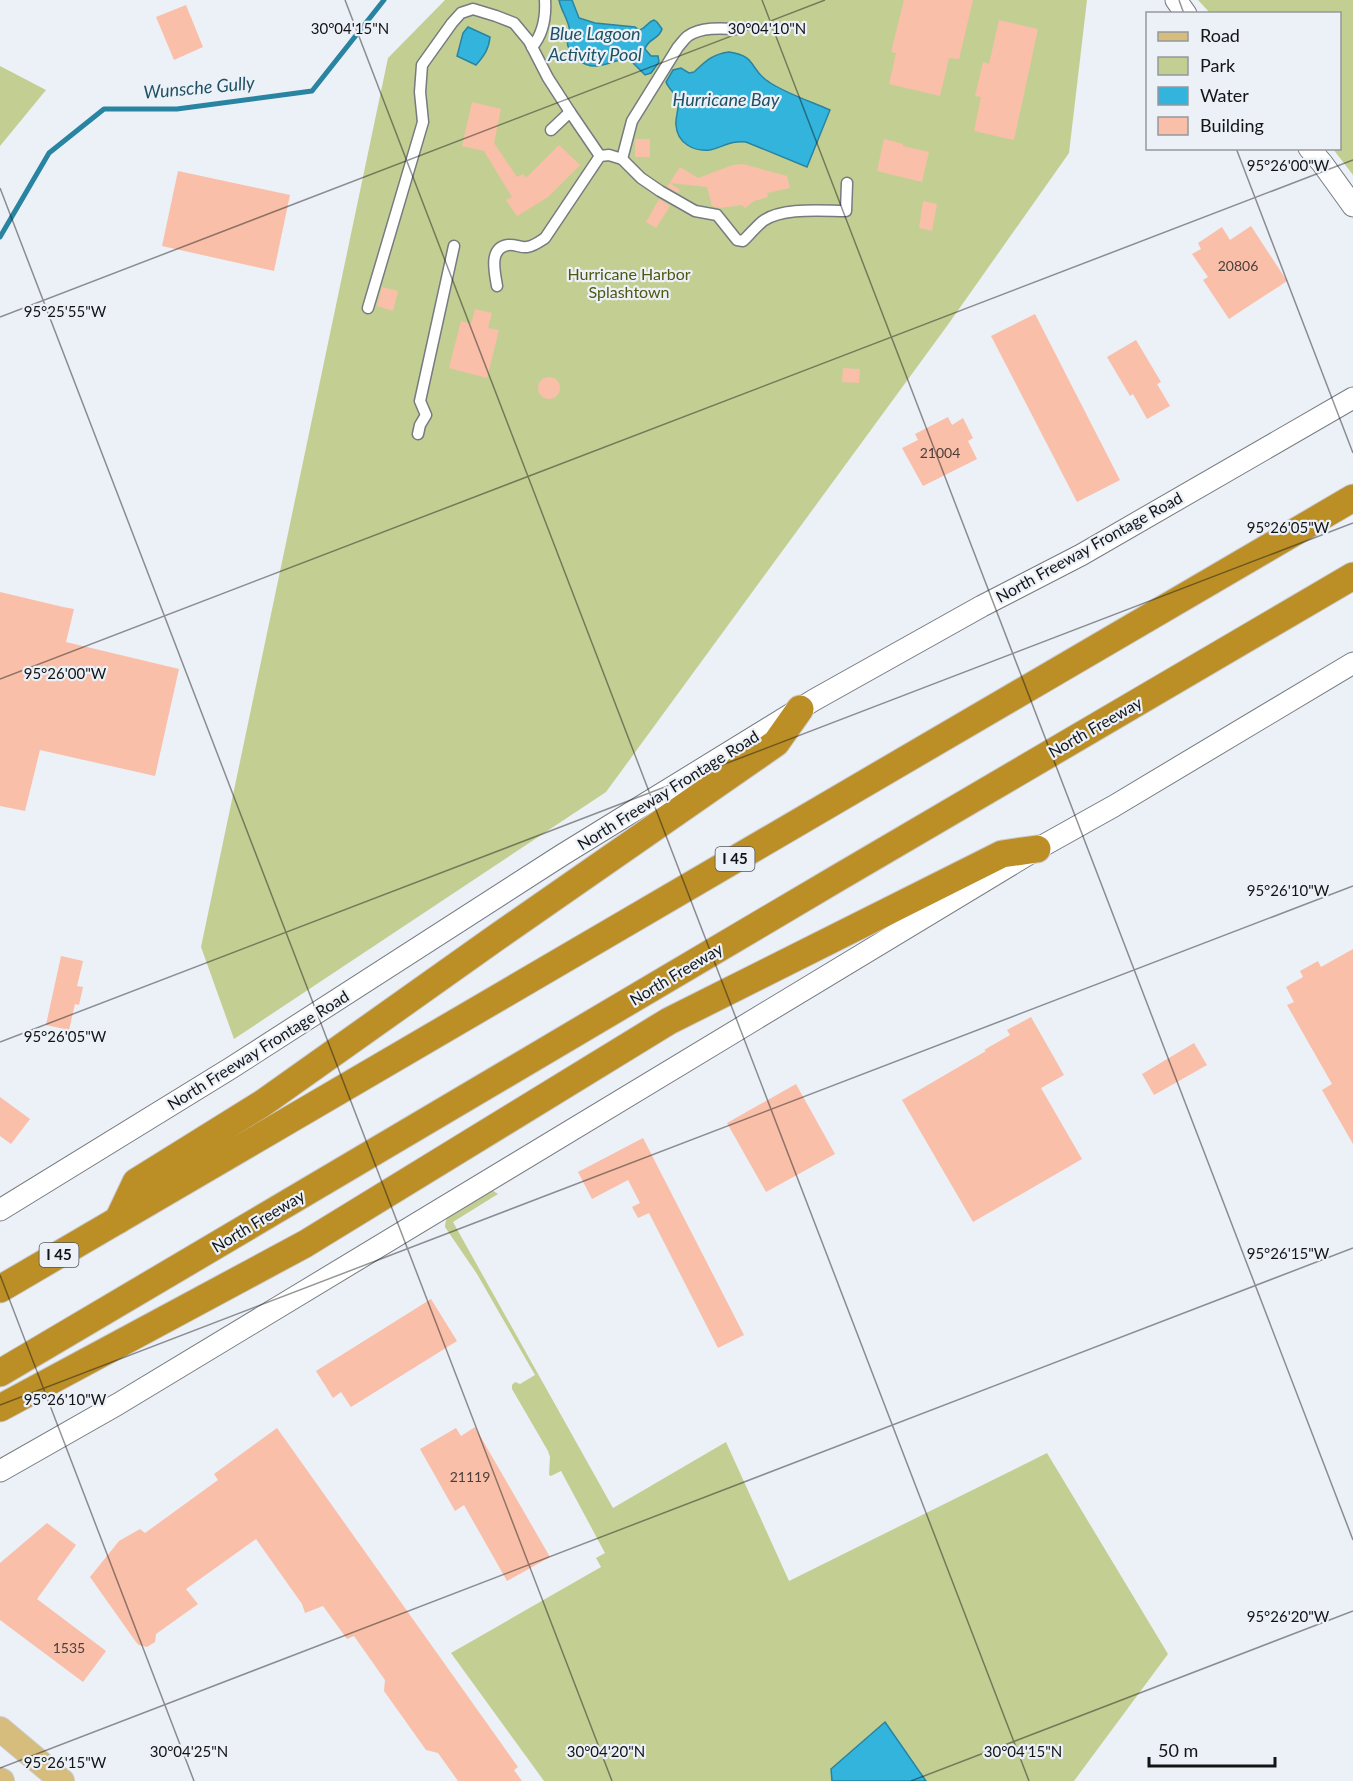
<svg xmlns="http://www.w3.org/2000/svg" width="1353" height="1781" font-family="Lato,sans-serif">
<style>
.green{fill:#c3cf92}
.water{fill:#32b4dd;stroke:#2884a1;stroke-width:1.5}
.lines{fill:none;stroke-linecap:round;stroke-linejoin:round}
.stream{stroke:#2884a1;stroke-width:5}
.building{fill:#f9bfa9}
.pedestrian-casing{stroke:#767b80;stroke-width:13}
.secondary-casing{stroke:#767b80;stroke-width:23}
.primary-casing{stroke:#cbcbcc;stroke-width:26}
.motorway-casing{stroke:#cbcbcc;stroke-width:29}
.pedestrian{stroke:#fff;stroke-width:10}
.secondary{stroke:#fff;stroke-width:21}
.primary{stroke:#d6bc7d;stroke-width:24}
.motorway{stroke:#bb8f26;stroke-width:27}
.ticks{fill:none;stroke:#121416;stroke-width:1.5;stroke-opacity:0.45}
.labels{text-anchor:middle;stroke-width:4.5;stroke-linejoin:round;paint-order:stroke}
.number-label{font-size:14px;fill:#4c3f3b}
.shield{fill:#ecf0f7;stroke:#53565a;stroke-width:1.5}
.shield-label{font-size:15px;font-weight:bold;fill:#121416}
.park-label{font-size:16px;fill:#4f5812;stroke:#ecf0f7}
.street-label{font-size:16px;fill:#121416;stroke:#ecf0f7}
.water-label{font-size:18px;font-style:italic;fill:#1e5163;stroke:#ecf0f7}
.ticks-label{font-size:15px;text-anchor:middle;fill:#121416;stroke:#ecf0f7;stroke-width:4.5;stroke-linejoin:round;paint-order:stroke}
</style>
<rect width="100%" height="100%" fill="#ecf0f7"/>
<!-- green -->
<g class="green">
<path d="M445 0H1087L1069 153 947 326 606 792 234 1039 201 947 388 58Z"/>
<path d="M1198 0H1353V175L1333 149 1340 148V14L1210 13Z"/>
<path d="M0 66 46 90 0 146Z"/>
<path d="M487 1190H492L498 1194 453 1222 613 1508 726 1442 789 1581 1047 1453 1168 1654 1074 1781H926L885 1722 832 1769V1781H544L451 1653 601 1567 596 1558 605 1553 561 1471 551 1476 549 1475 550 1457 548 1451 512 1389V1385L515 1382 520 1384 535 1375 477 1274 445 1227C446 1205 471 1198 487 1190Z"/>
</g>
<!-- water -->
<g class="water">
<path d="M559 0H572L579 18 595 23 635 27 639 30C646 29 647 22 654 20L657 22 662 29C659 40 648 38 645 49L651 56H658L659 62 651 73 645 75 629 59C618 58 609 65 597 66 583 67 568 55 567 41 567 36 570 32 569 27 567 18 561 10 559 0Z"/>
<path d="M468 27 490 37C489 49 484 56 476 65L457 56 463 33Z"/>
<path d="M729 52C758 56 749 70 769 82 785 93 812 102 830 110L807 167 746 142C732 140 723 147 710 150 694 152 677 143 676 125 675 118 679 110 678 102 677 94 669 90 666 82L673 70 681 68 689 73 694 72C705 62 712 54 729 52Z"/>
<path d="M885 1722 926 1781H832L831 1769Z"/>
</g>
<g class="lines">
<!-- stream -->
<path class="stream" d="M0 237 49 153 104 109H177L312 91 384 0"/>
</g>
<!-- building -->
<g class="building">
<path d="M904 0H973L959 59 949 58 940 96 889 84 896 53 891 52Z"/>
<path d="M186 5 203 47 174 60 156 17Z"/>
<path d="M999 20 1038 29 1014 140 974 131 981 97 975 96 983 62 989 64Z"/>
<path d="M472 102 501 109 494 143 517 177 523 174 526 178 559 145 580 165 548 197 517 216 506 200 512 197 484 151 462 146Z"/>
<rect x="635" y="139" width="15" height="18"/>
<path d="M884 139 903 144V146L929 152 922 182 877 171Z"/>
<path d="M743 164 787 176 790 188 767 193 768 197 754 201 745 208 742 205 720 208 712 206 707 187 670 183 680 190 678 193 667 187 680 167 698 178 733 165Z"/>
<path d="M178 171 290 195 274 271 162 246Z"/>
<path d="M659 199 670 206 656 228 646 222Z"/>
<path d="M923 201 937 204 932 231 919 228Z"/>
<path d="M1251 226 1287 281 1229 319 1203 280 1208 277 1192 254 1201 249 1198 243 1222 227 1230 240Z"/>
<path d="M382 287 398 291 393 311 377 306Z"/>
<path d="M475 309 492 313 488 328 499 330 487 378 449 368 461 321 471 324Z"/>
<path d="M1035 314 1120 480 1077 502 991 336Z"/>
<path d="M1136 340 1161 382 1157 384 1170 406 1147 419 1133 394 1130 396 1107 357Z"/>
<path d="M843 368 860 369 859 383 842 382Z"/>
<circle cx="549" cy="388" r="11"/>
<path d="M948 417 952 425 963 418 973 438 968 441 977 459 923 486 902 448 918 440 915 434Z"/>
<path d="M0 592 63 607 74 609 66 642 179 669 155 776 40 750 25 811 0 806Z"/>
<path d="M1353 949V1144L1322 1090 1332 1084 1287 1005 1294 1002 1286 987 1303 977 1300 971 1318 961 1321 967Z"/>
<path d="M61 956 83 961 77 986 83 987 79 1005 75 1004 69 1030 46 1025Z"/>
<path d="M1031 1017 1064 1075 1041 1088 1082 1159 973 1222 902 1100 986 1051 984 1050 1010 1035 1007 1030Z"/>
<path d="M1194 1043 1207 1065 1154 1095 1142 1074Z"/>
<path d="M796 1084 835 1154 766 1192 727 1123Z"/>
<path d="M0 1097 30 1119 11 1144 0 1136Z"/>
<path d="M643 1138 744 1335 718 1348 649 1213 638 1218 632 1207 640 1203 628 1180 592 1199 578 1172Z"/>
<path d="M431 1299 457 1341 351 1407 341 1392 333 1398 316 1371Z"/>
<path d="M475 1427 550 1557 507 1581 464 1505 455 1511 420 1449 456 1428 461 1436Z"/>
<path d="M277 1428 518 1767 514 1770 522 1781H458L438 1753 426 1750 384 1691 385 1680 354 1636 347 1639 323 1606 305 1613 302 1604 256 1539 186 1589 198 1604 156 1634 155 1642 147 1647 139 1645 136 1642 90 1577 119 1541 140 1529 145 1533 218 1480 214 1474Z"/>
<path d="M47 1523 76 1545 37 1599 106 1651 83 1682 0 1620V1563Z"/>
</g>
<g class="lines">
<defs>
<g id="pedestrian">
<path d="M532 47C543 34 546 16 545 0"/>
<path d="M551 130 570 112 600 156"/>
<path d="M622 159 641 178 660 191 695 211 717 215 737 240 743 241C749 235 756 227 763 221 783 207 822 211 846 211L847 183"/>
<path d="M497 286C495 273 488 248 508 245 515 244 521 248 527 247 534 246 539 242 545 238L600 156 609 155 622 159 632 121 678 47C681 44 684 39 688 36 701 27 721 28 736 29"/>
<path d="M368 308 423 122 420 92 422 65 452 23 461 13 473 9 496 16 514 23 529 41 548 78 570 112"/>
<path d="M418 434 420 425 426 415 420 401 454 246"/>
</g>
<g id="secondary">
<path d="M1176 0 1186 14"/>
<path d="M1309 148 1322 163 1353 206"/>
<path d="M0 1210 231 1068 562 855 814 700 982 606 1081 555 1353 398"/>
<path d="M0 1471 118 1404 1037 849 1114 806 1353 663"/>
</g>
<g id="primary">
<path d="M0 1729 62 1781"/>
<path d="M0 1780 2 1781"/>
</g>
<g id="motorway">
<path d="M118 1220 136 1182 263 1103 497 937 776 743 800 709"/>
<path d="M0 1289 1353 498"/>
<path d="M0 1373 836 879 1353 576"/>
<path d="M0 1408 305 1244 669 1021 1002 854 1037 849"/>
</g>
</defs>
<!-- pedestrian casing -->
<use href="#pedestrian" class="pedestrian-casing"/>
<!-- secondary casing -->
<use href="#secondary" class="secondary-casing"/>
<!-- primary casing -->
<use href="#primary" class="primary-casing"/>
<!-- motorway casing -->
<use href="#motorway" class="motorway-casing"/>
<!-- pedestrian -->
<use href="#pedestrian" class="pedestrian"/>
<!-- secondary -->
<use href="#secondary" class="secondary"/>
<!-- primary -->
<use href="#primary" class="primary"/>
<!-- motorway -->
<use href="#motorway" class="motorway"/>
</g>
<!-- ticks -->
<path class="ticks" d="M345 0 1029 1781M762 0 1353 1540M1179 0 1184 14M1236 148 1353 453M0 188 612 1781M0 317 825 0M0 679 1353 160M0 1042 1353 523M0 1275 194 1781M0 1405 1353 886M0 1768 1353 1248M911 1781 1353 1611"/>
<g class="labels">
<!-- number labels -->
<g class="number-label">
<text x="1238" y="271">20806</text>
<text x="940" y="458">21004</text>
<text x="470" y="1482">21119</text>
<text x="69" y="1653">1535</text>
</g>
<!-- shield labels -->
<g class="shield">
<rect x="715.5" y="847" width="39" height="24" rx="4.5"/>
<rect x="39.5" y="1243" width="39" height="24" rx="4.5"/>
</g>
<g class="shield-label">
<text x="735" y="864">I 45</text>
<text x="59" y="1260">I 45</text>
</g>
<!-- park labels -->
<g class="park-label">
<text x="629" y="280">Hurricane Harbor<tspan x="629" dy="18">Splashtown</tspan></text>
</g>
<!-- street labels -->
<g class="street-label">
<text transform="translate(1089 547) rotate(-29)" y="6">North Freeway Frontage Road</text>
<text transform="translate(1095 727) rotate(-30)" y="6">North Freeway</text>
<text transform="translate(668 790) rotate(-32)" y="6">North Freeway Frontage Road</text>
<text transform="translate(676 974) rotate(-31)" y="6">North Freeway</text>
<text transform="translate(258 1050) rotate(-32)" y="6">North Freeway Frontage Road</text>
<text transform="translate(258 1221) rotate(-31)" y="6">North Freeway</text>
</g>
<!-- water labels -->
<g class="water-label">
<text x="595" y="40">Blue Lagoon<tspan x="595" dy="21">Activity Pool</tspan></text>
<text transform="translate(199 88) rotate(-5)" y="6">Wunsche Gully</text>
<text x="726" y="106">Hurricane Bay</text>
</g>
</g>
<g class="ticks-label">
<text x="350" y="34">30°04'15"N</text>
<text x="767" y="34">30°04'10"N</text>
<text x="1288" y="171">95°26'00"W</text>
<text x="65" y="317">95°25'55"W</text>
<text x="1288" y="533">95°26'05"W</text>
<text x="65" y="679">95°26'00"W</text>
<text x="1288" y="896">95°26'10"W</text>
<text x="65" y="1042">95°26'05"W</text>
<text x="1288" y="1259">95°26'15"W</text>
<text x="65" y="1405">95°26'10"W</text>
<text x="1288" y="1622">95°26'20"W</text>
<text x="189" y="1757">30°04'25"N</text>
<text x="606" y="1757">30°04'20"N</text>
<text x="1023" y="1757">30°04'15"N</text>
<text x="65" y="1768">95°26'15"W</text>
</g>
<!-- legend -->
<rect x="1146" y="12" width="195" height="138" fill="#ecf0f7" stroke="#95989d" stroke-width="1.5"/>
<rect x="1158" y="32" width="30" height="9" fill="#d6bc7d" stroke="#95989d" stroke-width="1.5"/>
<text x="1200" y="42" font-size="18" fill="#121416">Road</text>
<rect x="1158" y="57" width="30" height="18" fill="#c3cf92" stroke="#95989d" stroke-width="1.5"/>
<text x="1200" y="72" font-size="18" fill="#121416">Park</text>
<rect x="1158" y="87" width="30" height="18" fill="#32b4dd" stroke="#95989d" stroke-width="1.5"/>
<text x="1200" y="102" font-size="18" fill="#121416">Water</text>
<rect x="1158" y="117" width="30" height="18" fill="#f9bfa9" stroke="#95989d" stroke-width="1.5"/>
<text x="1200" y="132" font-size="18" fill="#121416">Building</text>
<!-- scale -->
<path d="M1149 1757v9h126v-9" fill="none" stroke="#121416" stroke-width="3"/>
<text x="1158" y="1757" font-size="18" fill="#121416" stroke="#ecf0f7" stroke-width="4.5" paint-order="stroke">50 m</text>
</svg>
